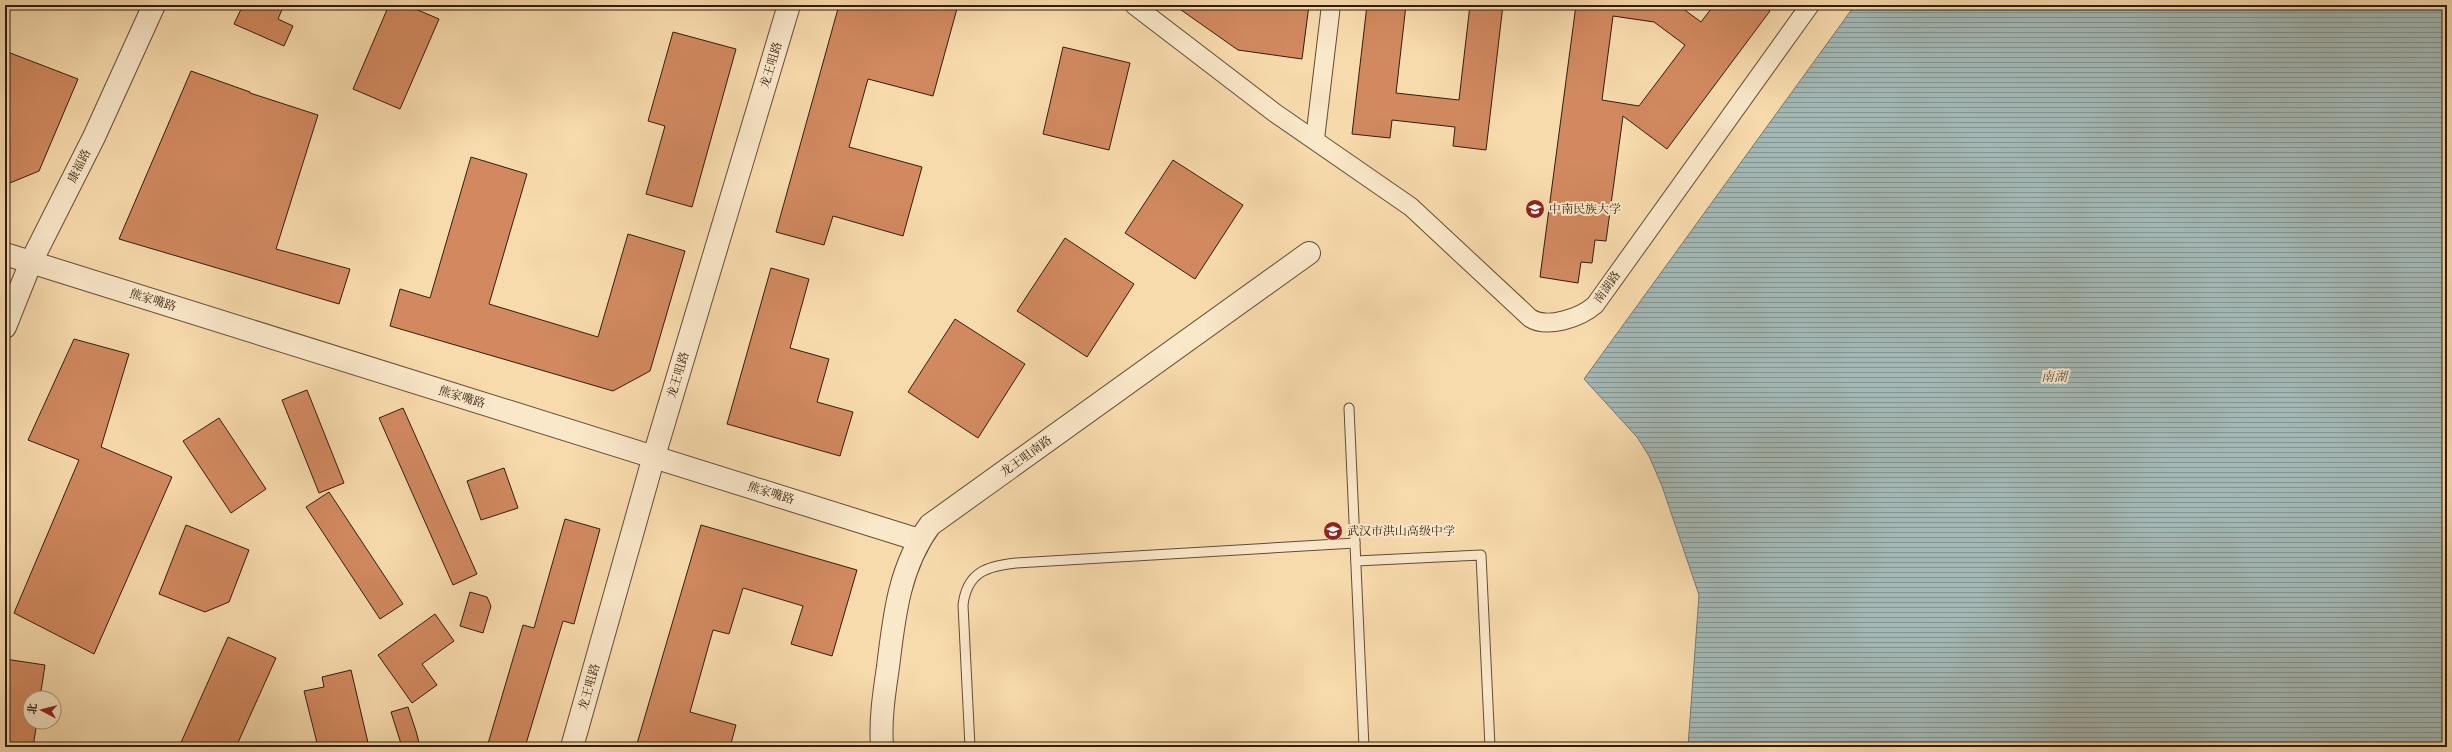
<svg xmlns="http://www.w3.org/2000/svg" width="2452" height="752" font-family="'Libre Bodoni','Noto Serif SC',serif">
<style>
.water{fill:url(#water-rules);stroke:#767a72}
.building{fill:#d28960;stroke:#321c0d;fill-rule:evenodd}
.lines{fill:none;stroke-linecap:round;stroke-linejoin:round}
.service-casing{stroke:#644c35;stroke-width:11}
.minor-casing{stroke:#644c35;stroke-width:20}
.tertiary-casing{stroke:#644c35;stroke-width:24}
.service{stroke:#fae8ca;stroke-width:9}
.minor{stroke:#fae8ca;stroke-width:18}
.tertiary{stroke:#fae8ca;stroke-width:22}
.labels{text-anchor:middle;stroke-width:4;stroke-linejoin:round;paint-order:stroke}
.street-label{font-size:12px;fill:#321c0d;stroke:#fae8ca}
.poi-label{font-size:12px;fill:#321c0d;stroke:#fae8ca;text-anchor:start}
.water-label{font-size:13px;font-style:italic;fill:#544b40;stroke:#fae8ca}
</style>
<defs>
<pattern id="water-rules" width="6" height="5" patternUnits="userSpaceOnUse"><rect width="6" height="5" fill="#a3b8b6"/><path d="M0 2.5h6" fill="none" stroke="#859592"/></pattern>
</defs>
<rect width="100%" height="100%" fill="#f8dbad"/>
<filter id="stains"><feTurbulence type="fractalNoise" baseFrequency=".005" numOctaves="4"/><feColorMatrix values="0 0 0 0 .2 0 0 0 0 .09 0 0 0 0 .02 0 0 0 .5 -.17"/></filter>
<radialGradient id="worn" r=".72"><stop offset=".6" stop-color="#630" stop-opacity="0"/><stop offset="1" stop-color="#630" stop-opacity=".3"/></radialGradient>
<!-- water -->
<path class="water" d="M1855 5H2447V747H1688L1699 595 1662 486 1649 456 1637 437 1584 379Z"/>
<!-- building -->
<g class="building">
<path d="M243 5H284L278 19 293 26 284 46 234 24Z"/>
<path d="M389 5H406L439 19 400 109 353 89Z"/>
<path d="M839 5H958L933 96 868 79 849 147 922 167 903 236 833 216 824 245 776 232Z"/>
<path d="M1174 5H1309L1302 59 1238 50Z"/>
<path d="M1367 5H1406L1396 93 1459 100 1470 5H1503L1486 150 1453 146 1455 127 1392 120 1390 138 1352 134Z"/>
<path d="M1576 5H1678L1701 22 1714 5H1763L1770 11 1667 149 1623 116 1606 241 1595 240 1592 263 1581 262 1578 283 1540 277ZM1613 16 1654 22 1685 45 1639 106 1602 100Z"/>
<path d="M673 32 736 49 692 207 646 194 665 126 648 121Z"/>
<path d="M1063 47 1130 63 1109 150 1043 134Z"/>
<path d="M5 51 78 79 39 171 5 185Z"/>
<path d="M191 71 250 92V93L318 115 276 249 350 269 339 304 119 239Z"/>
<path d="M471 157 527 174 489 304 598 337 628 234 685 251 650 371 613 391 390 326 400 289 430 298Z"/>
<path d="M1173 160 1243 205 1195 279 1125 233Z"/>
<path d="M1065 238 1134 284 1087 357 1017 311Z"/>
<path d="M771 268 809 279 790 348 829 359 817 402 853 412 840 456 727 424Z"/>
<path d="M955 319 1025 364 978 438 908 392Z"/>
<path d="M74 339 129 354 101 447 172 477 94 654 14 613 79 460 28 440Z"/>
<path d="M307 390 344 483 319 493 282 400Z"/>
<path d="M403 408 477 574 453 585 379 418Z"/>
<path d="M219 418 266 489 231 513 183 441Z"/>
<path d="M504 468 518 508 481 520 467 481Z"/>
<path d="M329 492 403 604 380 619 306 507Z"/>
<path d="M565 519 600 529 574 624 563 621 525 747H487L523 625 534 628Z"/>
<path d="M186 525 249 550 229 602 205 612 159 594Z"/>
<path d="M701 525 857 570 832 656 791 644 803 606 743 588 729 634 713 630 690 712 736 725 730 747H636Z"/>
<path d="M470 592 487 597 491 606 483 633 460 626Z"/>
<path d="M435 614 454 641 422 664 437 685 412 703 378 655Z"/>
<path d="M228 637 276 658 236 747H179Z"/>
<path d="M5 659 45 665 40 698H30V722H37L33 747H5Z"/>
<path d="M351 670 369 747H318L304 691 324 687 322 677Z"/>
<path d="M408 707 416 731 420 747H402L397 731 391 712Z"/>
</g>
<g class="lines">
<defs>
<g id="service">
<path d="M1349 408 1364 747"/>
<path d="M1356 561 1481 555 1490 747"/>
<path d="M970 747 963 605C967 572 987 566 1016 563L1355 543"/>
</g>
<g id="minor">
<path d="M1134 5 1275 113 1411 207 1530 318C1547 329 1580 318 1595 305L1810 5"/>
<path d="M1315 139 1331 5"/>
</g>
<g id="tertiary">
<path d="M5 254 919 540"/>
<path d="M5 327 31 262 94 137 154 5"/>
<path d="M572 747 654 456 789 5"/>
<path d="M882 747C880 720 884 694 888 667 894 617 899 567 930 525L1309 253"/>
</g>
</defs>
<!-- service casing -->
<use href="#service" class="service-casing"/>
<!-- minor casing -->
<use href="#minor" class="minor-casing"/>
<!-- tertiary casing -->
<use href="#tertiary" class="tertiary-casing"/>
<!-- service -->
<use href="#service" class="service"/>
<!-- minor -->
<use href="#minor" class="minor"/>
<!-- tertiary -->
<use href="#tertiary" class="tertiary"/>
</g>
<!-- icons -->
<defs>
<symbol id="university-disc" viewBox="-11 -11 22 22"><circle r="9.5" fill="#8f2418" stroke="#fae8ca"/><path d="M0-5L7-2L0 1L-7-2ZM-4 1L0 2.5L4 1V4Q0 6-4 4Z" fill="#fff"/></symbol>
<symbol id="school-disc" viewBox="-11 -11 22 22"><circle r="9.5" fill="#8f2418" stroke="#fae8ca"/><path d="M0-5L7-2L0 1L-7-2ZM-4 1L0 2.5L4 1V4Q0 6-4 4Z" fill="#fff"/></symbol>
</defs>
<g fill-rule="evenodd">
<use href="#university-disc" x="1524" y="198" width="22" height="22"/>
<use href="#school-disc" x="1322" y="520" width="22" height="22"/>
</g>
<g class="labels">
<!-- street labels -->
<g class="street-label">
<text transform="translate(771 65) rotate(-73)" y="4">龙王咀路</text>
<text transform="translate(79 166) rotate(-63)" y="4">康福路</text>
<text transform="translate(1607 287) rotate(-54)" y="4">南湖路</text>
<text transform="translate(153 300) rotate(17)" y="4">熊家嘴路</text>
<text transform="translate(678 375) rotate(-73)" y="4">龙王咀路</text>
<text transform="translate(462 397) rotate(17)" y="4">熊家嘴路</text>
<text transform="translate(1026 456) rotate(-36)" y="4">龙王咀南路</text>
<text transform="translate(771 493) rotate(17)" y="4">熊家嘴路</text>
<text transform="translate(589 687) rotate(-74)" y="4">龙王咀路</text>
</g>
<!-- poi labels -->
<g class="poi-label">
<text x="1549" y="213">中南民族大学</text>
<text x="1347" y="535">武汉市洪山高级中学</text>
</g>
<!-- water labels -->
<g class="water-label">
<text x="2054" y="381">南湖</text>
</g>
</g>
<!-- margin -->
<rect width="2452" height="752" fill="none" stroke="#f8dbad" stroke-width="20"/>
<rect x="6" y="6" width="2440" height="740" fill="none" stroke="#321c0d" stroke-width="2"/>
<rect x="10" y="10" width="2432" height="732" fill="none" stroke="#321c0d"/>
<!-- north arrow -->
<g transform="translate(42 710) rotate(277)"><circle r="19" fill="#fae8ca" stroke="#aa967e"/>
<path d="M0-3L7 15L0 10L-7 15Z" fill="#8f2418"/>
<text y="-6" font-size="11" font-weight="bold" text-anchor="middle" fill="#321c0d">北</text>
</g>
<rect width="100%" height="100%" filter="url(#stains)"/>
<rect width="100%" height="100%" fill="url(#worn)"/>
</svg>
